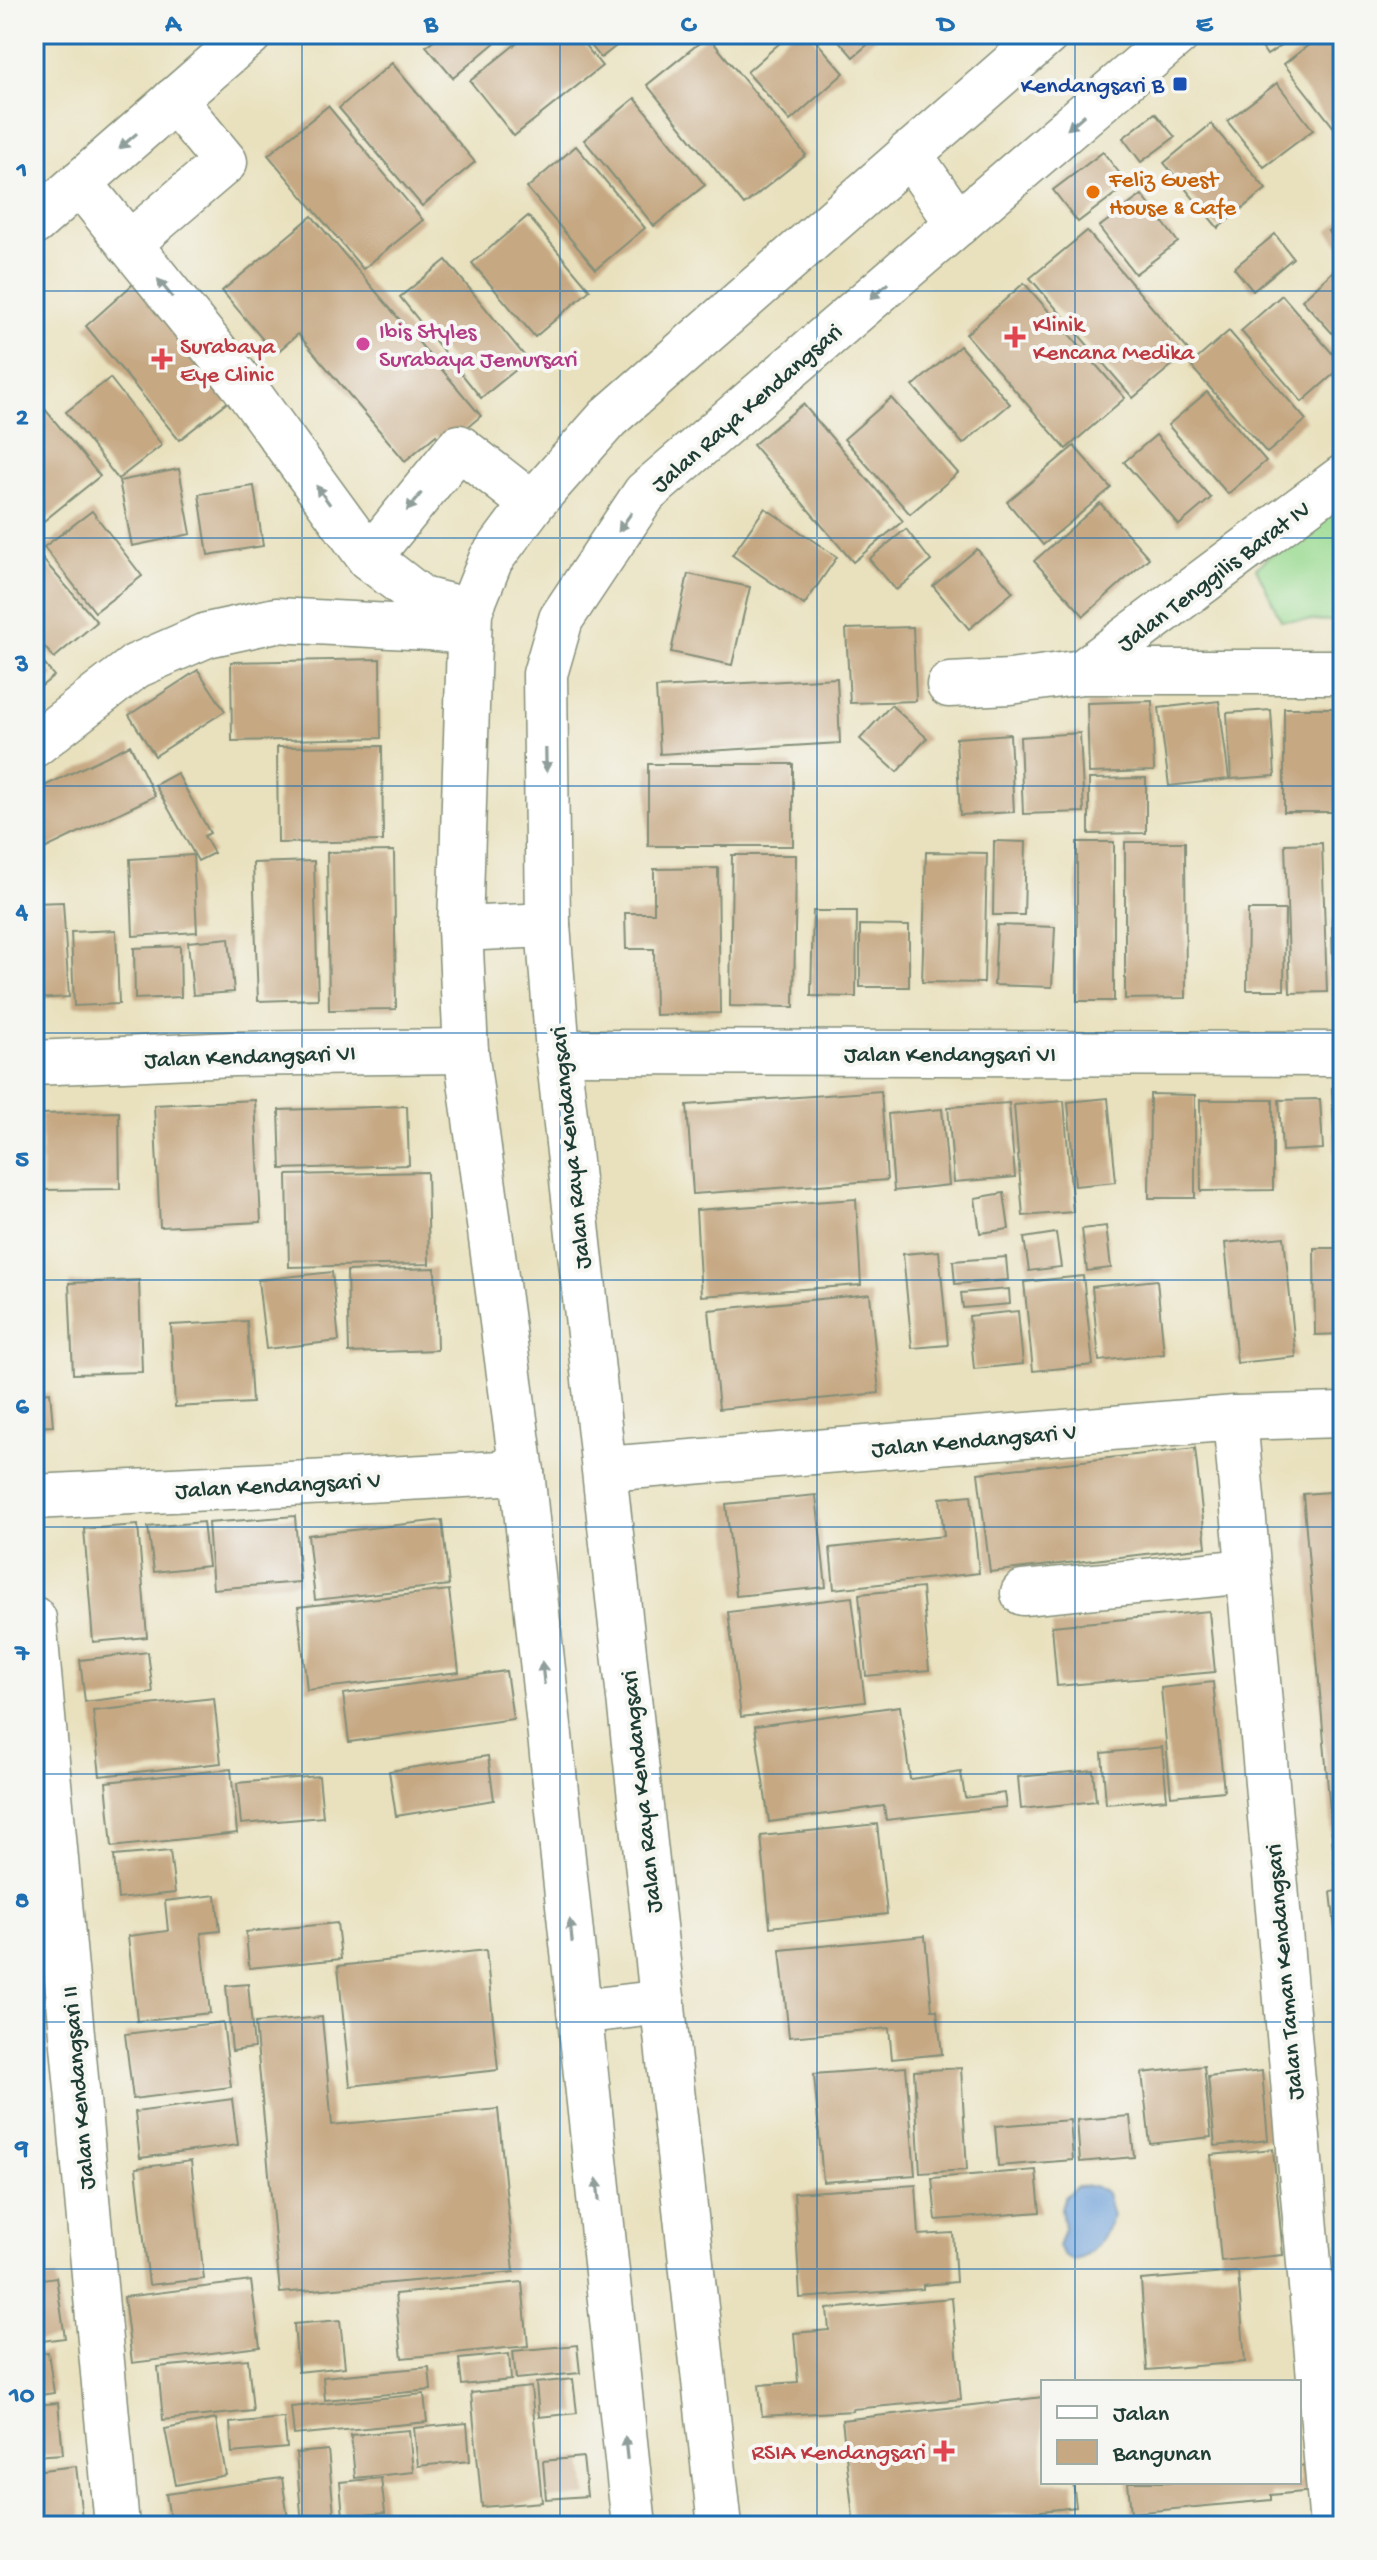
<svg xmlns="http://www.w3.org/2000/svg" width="1377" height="2560" font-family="'Gochi Hand',sans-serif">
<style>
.green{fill:#99da90;stroke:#5c8c62;stroke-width:2}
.water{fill:#6ea0d9;stroke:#466e86;stroke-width:2}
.building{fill:#c6a883}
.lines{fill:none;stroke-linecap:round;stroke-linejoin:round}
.minor-casing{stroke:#848f79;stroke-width:47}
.major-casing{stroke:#848f79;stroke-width:47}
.minor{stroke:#fff;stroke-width:44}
.major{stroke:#fff;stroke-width:44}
.oneway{fill:#8f9e9a}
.grid{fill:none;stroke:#1f6fb2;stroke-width:2;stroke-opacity:0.55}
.transit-dot{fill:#1a4fb4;stroke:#f6f6f2;stroke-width:3}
.food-dot{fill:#e8710a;stroke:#f6f6f2;stroke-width:3}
.health-dot{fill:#e0444e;stroke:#f6f6f2;stroke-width:3}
.hotel-dot{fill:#d1479c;stroke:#f6f6f2;stroke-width:3}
.labels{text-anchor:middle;stroke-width:8;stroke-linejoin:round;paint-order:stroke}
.transit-label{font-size:24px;fill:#164399;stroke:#f6f6f2;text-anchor:end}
.food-label{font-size:24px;fill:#c56008;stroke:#f6f6f2;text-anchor:start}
.health-label{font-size:24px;fill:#be3a42;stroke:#f6f6f2;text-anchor:start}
.hotel-label{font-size:24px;fill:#b23c85;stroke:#f6f6f2;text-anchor:start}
.street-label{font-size:24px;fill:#1f3d34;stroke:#f6f6f2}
.neatline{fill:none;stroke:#1f6fb2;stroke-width:3}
.grid-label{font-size:26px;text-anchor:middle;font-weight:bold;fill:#1f6fb2}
</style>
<rect width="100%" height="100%" fill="#f6f6f2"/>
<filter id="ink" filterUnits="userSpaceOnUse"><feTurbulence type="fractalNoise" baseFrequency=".0125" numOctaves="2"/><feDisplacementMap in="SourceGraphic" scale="16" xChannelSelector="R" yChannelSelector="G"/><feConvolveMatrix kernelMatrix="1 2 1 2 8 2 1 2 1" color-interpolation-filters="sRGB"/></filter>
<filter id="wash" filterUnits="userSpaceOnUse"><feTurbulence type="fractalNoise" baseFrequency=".006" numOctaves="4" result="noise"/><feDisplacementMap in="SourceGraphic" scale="32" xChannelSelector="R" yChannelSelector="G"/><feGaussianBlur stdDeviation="1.8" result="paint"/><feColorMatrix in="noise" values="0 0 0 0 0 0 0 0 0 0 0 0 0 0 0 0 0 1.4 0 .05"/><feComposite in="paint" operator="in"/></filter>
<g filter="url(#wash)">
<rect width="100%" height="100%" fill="#e9e1be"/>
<!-- green -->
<path class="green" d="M1343 495V621L1281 620 1256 568Z"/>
<!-- water -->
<path class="water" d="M1094 2186 1107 2193 1113 2216C1103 2236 1096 2254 1074 2261L1064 2256 1058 2247 1064 2228 1061 2209 1064 2197 1076 2187Z"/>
<g id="blocks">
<!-- building -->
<g class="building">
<path d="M441 34H505L453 78 426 46Z"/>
<path d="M528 34H576L602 66 514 136 470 81Z"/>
<path d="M582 34H623L626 38 601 58Z"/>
<path d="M790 34H810L844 73 790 121 747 72Z"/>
<path d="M833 34H880L853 57Z"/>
<path d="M1253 34H1298L1267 55Z"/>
<path d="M1323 34H1343V139L1284 64Z"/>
<path d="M708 36 806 155 744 205 647 85Z"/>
<path d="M392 63 475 162 422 206 339 108Z"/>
<path d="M1277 83 1313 130 1264 167 1227 121Z"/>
<path d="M635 98 705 185 654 226 584 140Z"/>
<path d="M328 106 423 220 363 269 268 155Z"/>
<path d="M1155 113 1175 137 1141 162 1123 138Z"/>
<path d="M1211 124 1266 189 1218 228 1164 163Z"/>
<path d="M576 146 645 228 596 269 527 188Z"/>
<path d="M1103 152 1128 184 1078 222 1053 190Z"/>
<path d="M1142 195 1178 242 1135 274 1099 227Z"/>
<path d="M312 216 481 416 445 446 436 435 405 461 298 334 275 354 222 291Z"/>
<path d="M528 216 590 290 535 337 472 263Z"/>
<path d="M1343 218V249L1328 231Z"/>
<path d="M1087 231 1189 351 1133 398 1030 278Z"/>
<path d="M1275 234 1293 258 1253 291 1234 268Z"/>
<path d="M446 260 528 360 481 398 400 297Z"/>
<path d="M1343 262V345L1302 300Z"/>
<path d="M141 277 239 393 179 440 86 326Z"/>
<path d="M1024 283 1125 398 1066 449 966 334Z"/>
<path d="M1282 295 1343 366 1302 402 1241 331Z"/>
<path d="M1229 331 1306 420 1267 453 1190 365Z"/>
<path d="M960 346 1010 404 963 444 913 386Z"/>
<path d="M110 378 162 445 118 479 66 412Z"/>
<path d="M1207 392 1266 461 1228 494 1168 425Z"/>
<path d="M34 396 100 476 40 524 34 517Z"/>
<path d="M891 398 958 473 910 514 844 439Z"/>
<path d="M803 404 903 521 853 562 753 445Z"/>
<path d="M1156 435 1211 498 1179 525 1124 462Z"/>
<path d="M1074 446 1111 488 1043 545 1007 502Z"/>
<path d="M179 469 191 534 132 546 119 481Z"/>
<path d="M254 486 263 546 208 555 199 494Z"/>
<path d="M1100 503 1149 558 1084 616 1034 561Z"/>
<path d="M765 508 837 557 804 605 732 555Z"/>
<path d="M92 511 142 576 95 612 44 547Z"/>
<path d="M906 529 931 561 896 590 869 559Z"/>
<path d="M34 549 97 622 54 658 34 635Z"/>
<path d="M977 549 1013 592 969 629 933 586Z"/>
<path d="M688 574 750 587 732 665 671 652Z"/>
<path d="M913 627 916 701 850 703 846 629Z"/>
<path d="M34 651 54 676 34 692Z"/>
<path d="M380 659 381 738 232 741 231 662Z"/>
<path d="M198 670 225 711 155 756 129 715Z"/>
<path d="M837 678 840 743 660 754 656 688Z"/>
<path d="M1152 701 1154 771 1089 773 1087 703Z"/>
<path d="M1219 701 1229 779 1169 786 1159 708Z"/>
<path d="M891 705 927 738 897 772 860 739Z"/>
<rect x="1284" y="708" width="59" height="104"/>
<path d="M1271 710 1275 776 1231 779 1227 713Z"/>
<path d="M1080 733 1084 812 1023 814 1020 737Z"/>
<path d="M1010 734 1014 812 960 815 956 738Z"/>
<path d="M130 745 155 796 34 854V791Z"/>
<path d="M382 746 383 841 278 843 277 747Z"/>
<rect x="648" y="764" width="145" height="82"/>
<path d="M177 773 210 833 204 836 214 853 198 861 155 785Z"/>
<path d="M1146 778V833L1089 834V779Z"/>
<path d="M994 841 1026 842 1024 915H993Z"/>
<rect x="1077" y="842" width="37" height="159"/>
<path d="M1125 842H1185L1186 998 1125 999Z"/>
<path d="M1322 843 1327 992 1290 993 1285 844Z"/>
<path d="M394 851 396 1009 329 1010 327 852Z"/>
<path d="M926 852 987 853 984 983 922 982Z"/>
<path d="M193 855 197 932 133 936 130 859Z"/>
<path d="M732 855H796L794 1007 730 1006Z"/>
<path d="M314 861 318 999 258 1001 253 863Z"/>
<path d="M718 868 720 1013 655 1015 654 949H626L625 913H654V869Z"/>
<path d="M63 902 69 997 34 999V903Z"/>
<path d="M1248 910H1285L1284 990H1247Z"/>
<path d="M813 911H857L856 997 811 996Z"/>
<path d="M1332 920H1343V977H1333Z"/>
<path d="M860 925 909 926V987H860Z"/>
<path d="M997 925 1055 927 1052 987 994 985Z"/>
<path d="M116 930 119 1004 74 1006 71 932Z"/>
<path d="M229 938 234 992 193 995 188 942Z"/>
<path d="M180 946 181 997 135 999 134 948Z"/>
<path d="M1332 1088H1343V1226H1338Z"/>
<path d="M881 1091 887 1180 693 1194 687 1105Z"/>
<path d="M1150 1094 1195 1095V1198H1149Z"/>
<path d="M1108 1098 1116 1182 1075 1186 1068 1102Z"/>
<path d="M1320 1099 1323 1149 1282 1151 1279 1100Z"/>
<path d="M255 1100 261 1222 160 1227 154 1105Z"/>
<path d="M1200 1100H1273V1190L1201 1191Z"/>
<path d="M1064 1101 1073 1212 1023 1216 1014 1105Z"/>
<path d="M1009 1103 1015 1177 954 1182 948 1107Z"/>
<path d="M407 1106 409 1165 281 1169 279 1110Z"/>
<path d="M942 1109 949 1185 894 1191 888 1114Z"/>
<path d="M119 1112 120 1189 42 1190 41 1114Z"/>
<path d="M427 1172 429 1264 289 1267 287 1175Z"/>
<path d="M1004 1193 1009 1229 980 1233 975 1198Z"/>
<path d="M856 1199 861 1285 701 1296 696 1210Z"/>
<path d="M1106 1226 1111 1268 1087 1271 1082 1229Z"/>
<path d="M1056 1233 1061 1267 1029 1271 1024 1238Z"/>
<path d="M1284 1237 1296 1357 1237 1363 1225 1243Z"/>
<path d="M1314 1248H1343V1334L1315 1335Z"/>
<path d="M939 1251 948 1345 912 1348 903 1254Z"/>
<path d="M1006 1257 1008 1280 955 1284 953 1261Z"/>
<path d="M435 1268 437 1350 349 1353 347 1271Z"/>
<path d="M332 1272 339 1341 266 1349 258 1280Z"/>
<path d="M1083 1276 1093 1365 1033 1371 1024 1282Z"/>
<path d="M139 1280 142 1372 73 1374 69 1283Z"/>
<path d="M1157 1280 1164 1354 1099 1361 1092 1287Z"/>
<path d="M1009 1289 1010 1304 963 1308 961 1293Z"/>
<path d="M870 1294 879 1393 719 1409 709 1310Z"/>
<path d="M34 1299H36L40 1359H34Z"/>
<path d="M1018 1311 1023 1364 974 1369 969 1316Z"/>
<path d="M247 1321 252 1403 175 1407 171 1325Z"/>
<path d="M50 1392 53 1426 34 1427V1394Z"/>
<path d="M1195 1448 1206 1547 990 1572 978 1473Z"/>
<path d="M1343 1491V1870L1335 1871 1303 1494Z"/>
<path d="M816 1495 826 1587 736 1596 726 1504Z"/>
<path d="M971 1495 979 1573 834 1589 830 1548 944 1536 940 1498Z"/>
<path d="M295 1516 300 1582 213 1589 208 1523Z"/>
<path d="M442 1520 449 1585 315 1600 308 1535Z"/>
<path d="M203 1522 208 1566 154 1572 148 1527Z"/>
<path d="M138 1525 147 1637 93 1642 84 1529Z"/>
<path d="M922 1588 929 1670 866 1676 859 1594Z"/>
<path d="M449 1590 459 1672 307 1690 298 1607Z"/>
<path d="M852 1597 865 1702 741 1717 728 1612Z"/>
<path d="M1209 1611 1215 1672 1057 1686 1052 1626Z"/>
<path d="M148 1652 153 1693 85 1702 80 1660Z"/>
<path d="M506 1671 513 1719 349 1742 343 1694Z"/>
<path d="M1213 1682 1224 1791 1171 1796 1161 1688Z"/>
<path d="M214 1698 221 1763 100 1776 93 1711Z"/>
<path d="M900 1706 910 1779 961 1772 965 1798 1004 1793 1006 1807 886 1820 884 1806 769 1822 755 1726Z"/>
<path d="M1162 1747 1167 1799 1106 1804 1102 1753Z"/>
<path d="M488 1756 494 1800 396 1816 389 1771Z"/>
<path d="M231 1769 237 1833 112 1847 106 1782Z"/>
<path d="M1093 1770 1096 1801 1021 1809 1018 1777Z"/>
<path d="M319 1776 323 1817 241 1824 237 1783Z"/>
<path d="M877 1824 887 1914 770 1927 761 1836Z"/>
<path d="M170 1851 175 1893 118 1899 114 1856Z"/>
<path d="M1343 1890V1982H1341L1331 1892Z"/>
<path d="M216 1895 220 1931 201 1933 210 2013 137 2021 128 1936 168 1931 165 1901Z"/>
<path d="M337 1923 341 1959 249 1968 246 1932Z"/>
<path d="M925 1936 932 2010H937L942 2054 892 2059 889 2028 789 2037 780 1950Z"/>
<path d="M486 1950 498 2070 350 2086 338 1966Z"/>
<path d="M248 1984 254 2048 232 2051 226 1986Z"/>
<path d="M322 2017 332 2125 498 2109 514 2272 280 2293 255 2023Z"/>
<path d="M223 2022 231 2087 133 2099 125 2034Z"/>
<path d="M1204 2066 1211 2137 1150 2144 1142 2073Z"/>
<path d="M906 2067 915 2175 823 2182 814 2074Z"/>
<path d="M961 2068 967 2170 920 2173 914 2071Z"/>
<path d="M1262 2071 1268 2140 1215 2146 1208 2077Z"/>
<path d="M232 2099 238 2145 140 2158 135 2112Z"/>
<path d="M1130 2116 1134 2157 1080 2162 1077 2120Z"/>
<path d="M1070 2120 1073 2160 998 2166 995 2126Z"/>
<path d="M1273 2149 1283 2255 1221 2261 1211 2155Z"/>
<path d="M191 2161 204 2279 149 2285 136 2168Z"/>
<path d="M1036 2170 1040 2212 936 2220 932 2178Z"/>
<path d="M916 2185 919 2235 953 2233 956 2282 923 2285V2289L800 2298 794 2193Z"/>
<path d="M1238 2272 1245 2362 1147 2370 1141 2280Z"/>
<path d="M56 2277 65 2338 34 2342V2280Z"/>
<path d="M251 2281 260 2347 132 2363 124 2297Z"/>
<path d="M522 2282 528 2346 402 2358 395 2294Z"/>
<path d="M952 2298 961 2399 852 2409 853 2411 762 2416 759 2385 798 2382 794 2333 829 2330 827 2309Z"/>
<path d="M340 2320 345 2367 298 2372 294 2324Z"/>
<path d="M577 2345 580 2373 516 2379 513 2351Z"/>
<path d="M48 2352 54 2393 34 2396V2354Z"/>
<path d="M509 2354 511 2380 462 2385 459 2359Z"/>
<path d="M248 2359 253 2411 163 2420 158 2367Z"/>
<path d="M429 2367 431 2390 325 2400 323 2377Z"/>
<path d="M573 2379 577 2413 539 2417 536 2383Z"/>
<path d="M531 2387 542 2502 482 2507 471 2393Z"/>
<path d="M424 2394 427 2422 294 2435 291 2407Z"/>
<path d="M1043 2397V2482H1073L1076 2507 911 2526H854L842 2420Z"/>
<path d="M58 2403 63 2454 34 2456V2405Z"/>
<path d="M284 2418 287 2448 232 2453 230 2423Z"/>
<path d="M216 2419 226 2475 176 2485 165 2429Z"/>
<path d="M467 2423 470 2461 418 2466 414 2428Z"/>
<path d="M409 2430 413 2472 355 2478 351 2435Z"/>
<path d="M328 2450 335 2524 302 2526 296 2453Z"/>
<path d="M583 2457 587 2496 546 2499 543 2461Z"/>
<path d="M1311 2464 1313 2491 1271 2495V2500L1131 2513 1128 2482H1299V2466Z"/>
<path d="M76 2466 83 2526H34V2471Z"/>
<path d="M282 2478 289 2526H171L166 2494Z"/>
<path d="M381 2478 385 2513 343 2517 340 2482Z"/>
</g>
</g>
</g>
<g filter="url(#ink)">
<use href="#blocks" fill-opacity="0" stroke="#848f79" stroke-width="2"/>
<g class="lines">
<defs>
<g id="minor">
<path d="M80 183 243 385 369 558 422 599 470 611"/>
<path d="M129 244 225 162 174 100"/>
<path d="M369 558 459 447 532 504"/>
<path d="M1082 672 1343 477"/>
<path d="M949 685 1010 682 1082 672H1343"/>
<path d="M34 745 136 666 207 635 276 620 429 628 467 633"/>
<path d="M558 1052 1343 1054"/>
<path d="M34 1063 234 1054 466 1051"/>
<path d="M1235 1418 1332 2526"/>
<path d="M605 1469 1235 1418 1343 1415"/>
<path d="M34 1497 522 1472"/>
<path d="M1023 1593 1248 1571"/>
<path d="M34 1619 117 2526"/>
</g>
<g id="major">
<path d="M909 153 958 224"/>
<path d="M34 223 250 34"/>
<path d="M460 929 548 925"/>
<path d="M579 2012 663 2002"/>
<path d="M634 2526 522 1472 466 1051 460 929 470 611 491 559 532 504 608 418 1047 34"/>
<path d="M720 2526 558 1052 548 925 545 674 561 619 645 493 1178 34"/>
</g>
</defs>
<!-- minor casing -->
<use href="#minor" class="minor-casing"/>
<!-- major casing -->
<use href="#major" class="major-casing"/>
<!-- minor -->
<use href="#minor" class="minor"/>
<!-- major -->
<use href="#major" class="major"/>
</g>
<!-- one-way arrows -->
<defs><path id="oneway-solid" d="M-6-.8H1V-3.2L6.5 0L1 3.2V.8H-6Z" transform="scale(2)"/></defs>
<g class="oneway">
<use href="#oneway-solid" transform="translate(1076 122) rotate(139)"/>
<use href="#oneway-solid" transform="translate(128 141) rotate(139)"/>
<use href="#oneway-solid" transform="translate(165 288) rotate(-129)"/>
<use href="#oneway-solid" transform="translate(879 291) rotate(139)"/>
<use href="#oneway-solid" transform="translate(323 495) rotate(-126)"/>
<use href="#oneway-solid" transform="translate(414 502) rotate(129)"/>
<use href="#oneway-solid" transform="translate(625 522) rotate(125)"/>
<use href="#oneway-solid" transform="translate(546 760) rotate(89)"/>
<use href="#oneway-solid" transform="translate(543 1673) rotate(-96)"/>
<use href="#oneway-solid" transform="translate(571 1931) rotate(-96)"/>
<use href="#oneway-solid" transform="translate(598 2190) rotate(-96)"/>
<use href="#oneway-solid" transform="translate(626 2448) rotate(-96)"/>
</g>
</g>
<!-- grid -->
<path class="grid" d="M302 34V2526M560 34V2526M817 34V2526M1075 34V2382M34 291H1343M34 538H1343M34 786H1343M34 1033H1343M34 1280H1343M34 1527H1343M34 1774H1343M34 2022H1343M34 2269H1343M1075 2482V2526"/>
<!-- markers -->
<rect class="transit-dot" x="1172" y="76" width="16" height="16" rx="4"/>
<circle class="food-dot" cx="1093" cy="192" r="8"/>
<g class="health-dot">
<path d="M1011 325h8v8h8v8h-8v8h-8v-8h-8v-8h8z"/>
<path d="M158 347h8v8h8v8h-8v8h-8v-8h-8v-8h8z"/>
<path d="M940 2439h8v8h8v8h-8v8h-8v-8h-8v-8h8z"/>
</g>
<circle class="hotel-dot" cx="363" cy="344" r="8"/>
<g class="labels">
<!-- transit labels -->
<g class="transit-label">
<text x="1164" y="92">Kendangsari B</text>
</g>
<!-- food labels -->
<g class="food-label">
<text x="1109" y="186">Feliz Guest<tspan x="1109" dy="28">House &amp; Cafe</tspan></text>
</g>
<!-- health labels -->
<g class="health-label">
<text x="1033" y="331">Klinik<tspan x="1033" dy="28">Kencana Medika</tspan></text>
<text x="180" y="353">Surabaya<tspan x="180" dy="28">Eye Clinic</tspan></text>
<text x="926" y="2459" text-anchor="end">RSIA Kendangsari</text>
</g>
<!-- hotel labels -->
<g class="hotel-label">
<text x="379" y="338">Ibis Styles<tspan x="379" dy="28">Surabaya Jemursari</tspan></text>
</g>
<!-- street labels -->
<g class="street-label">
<text transform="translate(746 407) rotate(-41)" y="8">Jalan Raya Kendangsari</text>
<text transform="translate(1213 575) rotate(-37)" y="8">Jalan Tenggilis Barat IV</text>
<text x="950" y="1061">Jalan Kendangsari VI</text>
<text transform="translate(250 1055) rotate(-2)" y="8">Jalan Kendangsari VI</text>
<text transform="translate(569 1148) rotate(-96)" y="8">Jalan Raya Kendangsari</text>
<text transform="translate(974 1439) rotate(-5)" y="8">Jalan Kendangsari V</text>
<text transform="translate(278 1484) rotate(-3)" y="8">Jalan Kendangsari V</text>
<text transform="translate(640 1792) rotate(-96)" y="8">Jalan Raya Kendangsari</text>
<text transform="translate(1283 1972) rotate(-95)" y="8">Jalan Taman Kendangsari</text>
<text transform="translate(77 2088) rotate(-95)" y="8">Jalan Kendangsari II</text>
</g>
</g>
<!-- margin -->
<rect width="1377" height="2560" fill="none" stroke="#f6f6f2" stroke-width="88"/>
<!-- legend -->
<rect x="1041" y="2380" width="260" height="104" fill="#f6f6f2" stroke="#a0aca6" stroke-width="2"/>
<rect x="1057" y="2406" width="40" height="12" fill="#ffffff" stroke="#a0aca6" stroke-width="2"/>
<text x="1113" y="2420" font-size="24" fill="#1f3d34">Jalan</text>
<rect x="1057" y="2440" width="40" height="24" fill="#c6a883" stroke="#a0aca6" stroke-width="2"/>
<text x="1113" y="2460" font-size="24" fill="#1f3d34">Bangunan</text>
<rect x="44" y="44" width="1289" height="2472" class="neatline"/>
<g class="grid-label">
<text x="173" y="31">A</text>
<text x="431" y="31">B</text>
<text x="688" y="31">C</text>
<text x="946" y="31">D</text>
<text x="1204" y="31">E</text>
<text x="22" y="177">1</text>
<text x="22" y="424">2</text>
<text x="22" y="671">3</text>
<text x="22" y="918">4</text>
<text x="22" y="1166">5</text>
<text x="22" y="1413">6</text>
<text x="22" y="1660">7</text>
<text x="22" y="1907">8</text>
<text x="22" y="2154">9</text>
<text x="22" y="2402">10</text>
</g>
</svg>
